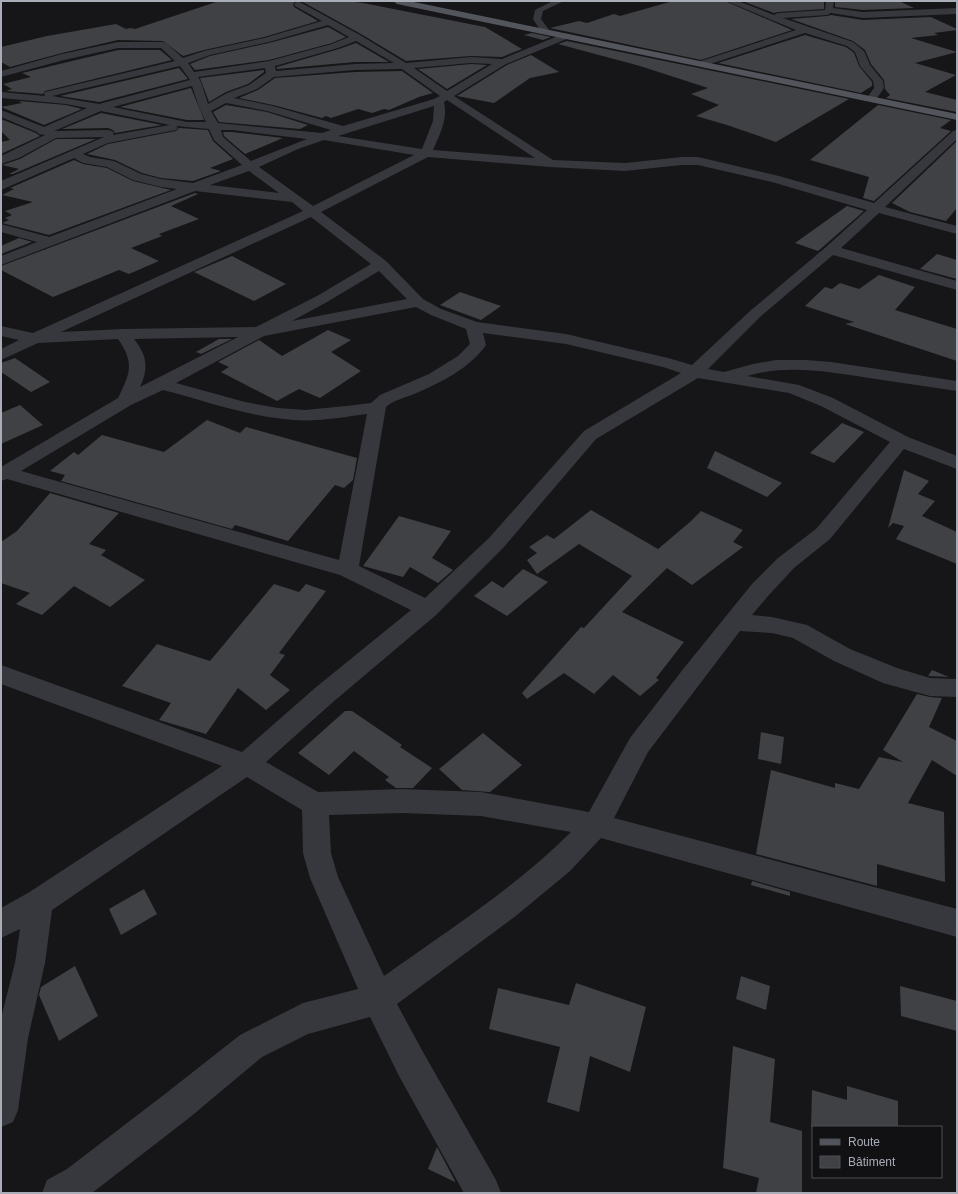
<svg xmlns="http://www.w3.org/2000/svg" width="958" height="1194" font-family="Arial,sans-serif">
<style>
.building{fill:#404145}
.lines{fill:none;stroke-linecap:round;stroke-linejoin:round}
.street{fill:#37383d;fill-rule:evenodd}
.primary{fill:#53555c;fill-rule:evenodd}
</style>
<rect width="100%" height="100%" fill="#161618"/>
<!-- building -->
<g class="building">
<path d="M219 1H296L293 4 294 7 318 21 264 37 204 50 183 56 163 41 118 40 62 53 10 67 1 62V47L47 36 116 24 126 29 130 28 135 29Z"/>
<path d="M301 1H347L363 3 485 27 522 49 502 57 471 56 406 61 361 34Z"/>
<path d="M673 1H725L792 30 701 60 550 28 579 21 587 23 614 14 620 16Z"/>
<path d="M742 1H824V9L778 12 774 13Z"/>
<path d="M835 1H899L914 8 863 10 835 7Z"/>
<path d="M831 15 863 20 931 17 957 29V30L934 33 938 35 911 38 957 52 915 63 956 75 925 92 957 100V112L886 98 890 95 885 89 884 80 871 64 865 50 853 41 791 19 827 16Z"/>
<path d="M328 27 346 37 332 43 269 60 195 70 190 64 210 56 269 43Z"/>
<path d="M532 33 551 37 543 40 524 35Z"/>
<path d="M805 35 846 47 854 53 859 66 872 82V86L861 93 718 63Z"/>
<path d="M567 41 849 99 776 142 727 125 696 116 719 105 691 94 708 88 640 66 558 44Z"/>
<path d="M356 43 389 62H355L277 69V67L339 49Z"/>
<path d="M118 50H160L172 60 45 91 43 94 6 91 12 89 3 84 31 77 22 73Z"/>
<path d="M531 55 559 72 530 78 494 103 457 96 507 65Z"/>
<path d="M471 64 487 65 447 89 418 69Z"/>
<path d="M179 68 188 79 99 102 60 96Z"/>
<path d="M264 70V72L248 84 226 92 209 102 200 78Z"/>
<path d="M402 71 433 93 419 97 389 110 384 109 372 113 358 109 331 118 326 116 322 118 273 105 239 98 258 90 275 78 355 72Z"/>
<path d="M191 88 204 120H187L120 107Z"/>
<path d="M19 101 66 105 82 109 44 125 1 107 22 103Z"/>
<path d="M226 105 267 112 308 125 300 129 219 122 213 112Z"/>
<path d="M878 105 951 120 940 128 951 131 874 201 863 198 869 177 810 160Z"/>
<path d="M101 113 162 125 115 133 113 130 108 128 62 129Z"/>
<path d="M1 119 36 133 40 136 1 154V142L10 140 1 131Z"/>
<path d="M179 128 208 130 213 141 233 159 210 168 221 171 193 181 161 178 142 173 115 160 87 154 108 144 176 131Z"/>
<path d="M223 132H232L283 138 245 154 224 136Z"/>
<path d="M56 139H96L13 174H9L19 169 2 165 20 159Z"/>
<path d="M957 141V208L946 221 910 212 892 203Z"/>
<path d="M74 160 83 164 107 168 133 181 171 190 49 235 2 223 9 220 5 218 12 215 5 211 33 202 2 195 14 189 10 188Z"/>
<path d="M195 193 198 194 171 206 199 219 159 234 162 236 131 248 159 261 129 274 119 270 53 297 1 270V266Z"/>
<path d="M847 206 864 211 818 251 795 243Z"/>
<path d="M19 238 32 242 1 254V246Z"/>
<path d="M937 254 957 260V279L920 269Z"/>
<path d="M232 256 286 284 254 301 194 272Z"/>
<path d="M879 275 915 287 895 310 957 329V361L845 324 854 322 805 306 825 287 832 289 840 283 859 289Z"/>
<path d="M460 292 501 306 481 320 440 305Z"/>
<path d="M328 330 351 340 331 352 361 371 320 398 299 389 277 401 221 372 229 367 218 362 259 340 282 356Z"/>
<path d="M219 339H232L201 354 196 352Z"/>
<path d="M15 358 50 382 31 392 1 372V363Z"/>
<path d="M20 405 43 425 1 444V413Z"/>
<path d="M207 420 240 433 246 427 357 458 353 480 344 488 335 485 288 541 235 525 232 529 61 481 65 475 50 471 74 452 78 455 102 435 164 452Z"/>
<path d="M842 423 864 432 834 463 810 453Z"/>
<path d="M715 451 782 483 767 497 707 468Z"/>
<path d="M904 470 929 481 918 494 935 501 922 516 957 532V564L896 539 904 526 893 523 888 528Z"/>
<path d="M50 493 119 513 89 544 106 550 101 555 145 580 110 607 74 586 42 615 16 604 30 593 1 583V542L17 531Z"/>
<path d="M591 510 658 549 690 522 701 511 743 530 733 542 743 547 692 585 667 568 622 612 684 642 656 678 659 680 640 696 613 675 594 694 564 673 527 699 522 693 581 627 584 628 632 576 579 544 537 574 527 560 537 553 529 547 547 535 554 539Z"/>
<path d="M399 516 451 531 432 558 453 570 438 583 410 567 403 577 363 566Z"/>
<path d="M523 569 548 582 507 616 474 596 492 581 503 588Z"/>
<path d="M274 584 299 592 306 584 326 591 279 653 285 655 270 675 290 690 266 710 238 688 206 734 159 720 171 703 122 686 157 644 210 661Z"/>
<path d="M932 670 949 677 928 676Z"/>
<path d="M917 694 930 697 942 698 929 727 957 741V776L932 760 908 803 944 812 945 882 877 864V886L756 854 771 770 835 788V783L859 789 879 757 903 762 883 750Z"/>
<path d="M345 711H352L402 745 400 747 432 768 413 788H396L385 780 389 777 354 751 329 775 298 753Z"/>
<path d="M761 732 784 737 781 764 758 759Z"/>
<path d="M483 733 522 765 490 792 462 790 439 769Z"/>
<path d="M752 881 790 892V896L751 885Z"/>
<path d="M144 889 157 914 121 935 109 909Z"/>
<path d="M75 966 98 1016 59 1041 39 995 41 987Z"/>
<path d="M741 976 770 986 766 1010 736 999Z"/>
<path d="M576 983 646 1007 630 1072 590 1056 579 1112 547 1102 560 1047 489 1029 498 988 569 1005Z"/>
<path d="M900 986 957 1001V1031L901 1016Z"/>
<path d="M733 1046 775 1059 770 1122 802 1131V1193H756L759 1178 723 1168Z"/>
<path d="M847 1086 898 1101V1127H811L812 1090 847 1100Z"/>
<path d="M437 1147 455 1181V1182L428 1169Z"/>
</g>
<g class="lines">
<!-- street -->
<g class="street">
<path d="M298 1 360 35 406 63 471 57 502 59 563 34H569L571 36 569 38 506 64 454 96 553 160 625 163 682 157H698L779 176 874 203 953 131 957 130V139L885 207 957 226V234L879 213 841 248 957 281V290L833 255 760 317 708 369 724 372 753 364 776 360H806L831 362 957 381V391C928 387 898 382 869 378 829 372 787 364 747 376L799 385 833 398 908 437 957 456V469L904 449 830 539 794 568 768 596 752 615 772 617 807 625 850 649 897 668 930 678 957 679V697L930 696 883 683 834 661 793 638 772 633 740 631 648 752 614 818 957 909V937L601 838 570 871 517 915 397 1004 423 1052 496 1180 501 1193H464L399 1076 370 1017 308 1034 262 1057 189 1118 92 1193H42L47 1180 67 1169 165 1094 240 1035 303 1003 358 989 310 878 303 853 302 810 247 777 52 910 45 963 28 1038 18 1110 13 1122 1 1127V1018L15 963 20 929 1 938V908L28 893 222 766 1 684V665L242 752 315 688 411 610 340 575 7 479 1 481V467L118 398C130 374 135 363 118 339L38 343 1 360V349L19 340 1 336V326L33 333 303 211 292 202 195 191 1 265V256L37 242 1 232V224L49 237 177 189 161 187 133 180 107 167 83 163 74 158 1 190V181L104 137 56 138 19 158 1 164V156L45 135 39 134 37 132 1 117V110L44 127 87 108 66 104 1 98V92L45 96 44 94 45 92 175 61 161 48H118L64 60 1 77V71L62 54 118 42H163L166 43 183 58 204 51 264 38 322 21 295 6 294 4ZM328 25 349 37 332 44 269 61 194 72 188 63 210 55 269 42ZM356 41 394 63 355 64 276 71 275 66 338 48ZM471 63 492 64 447 91 414 68ZM180 66 190 80 99 104 52 96ZM265 68 266 73 249 85 227 93 208 104 201 82 198 77ZM402 69 440 96 434 99 343 126 273 106 234 98 257 89 274 77 355 70ZM192 86 200 110 206 122H187L113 107ZM447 100 535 158 433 150C440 134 448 119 444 102ZM226 103 267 111 331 130 322 133 218 123 211 111ZM434 106 433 121 422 149 338 136ZM101 111 170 125 113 135 114 133 112 131 108 130 54 131ZM176 126 209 129 214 140 242 165 193 183 161 179 141 174 114 161 90 157 83 154 108 143 176 130 178 128ZM221 130H232L307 139 251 161 223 137ZM324 140 414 155 313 206 259 167 298 149ZM428 157 550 167 625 171 682 165H698L772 182 867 210 826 247 750 311 692 365 668 358 566 334 477 322 441 309 423 299 386 261 321 212ZM249 171 279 193 210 185ZM311 217 371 264 317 296 256 327 123 329 61 332ZM379 271 407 299 292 321 327 302ZM416 307 431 315 466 329 470 344 458 356 429 374 380 395 371 403 346 406 305 410 278 408 245 402 176 383 264 336ZM483 333 566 344 663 367 681 373 584 431 489 538 425 598 359 566 386 407C394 400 404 398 414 394 440 383 469 369 486 345ZM238 337 140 387C149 368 147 355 134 339ZM698 378 789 393 821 406 890 442 816 529 778 558 752 584 684 668 630 738 589 812 481 792 402 789 318 792 266 762 333 702 436 615 503 548 596 439ZM163 390C206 401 249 417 294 420 318 422 343 417 367 414L339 560 21 471 131 405ZM402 813 481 816 571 832C515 888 447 931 384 976L338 877 331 853 329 815Z"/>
<path d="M553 1H564L543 11 541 19 550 31 548 33H542L533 19 535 10Z"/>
<path d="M726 1H738L774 15 778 13 825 10 826 1H834L833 8 863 12 957 8V14L863 18 831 13 827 15 783 18 853 42 864 51 870 65 883 81 884 88 875 101 871 102 866 99 874 88 873 81 860 66 855 52 847 46 805 33 704 66H698L696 64 698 62 796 30Z"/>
</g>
<!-- primary -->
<path class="primary" d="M393 1H409L957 114V120L397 4Z"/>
</g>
<!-- border -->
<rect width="958" height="1194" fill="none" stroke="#a8adb8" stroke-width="4"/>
<!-- legend -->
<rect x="812" y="1126" width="130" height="52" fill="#111113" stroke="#4d4f55"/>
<rect x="820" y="1139" width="20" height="6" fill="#53555c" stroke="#4d4f55"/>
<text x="848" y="1146" font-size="12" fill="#a8adb8">Route</text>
<rect x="820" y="1156" width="20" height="12" fill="#404145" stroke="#4d4f55"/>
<text x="848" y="1166" font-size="12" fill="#a8adb8">Bâtiment</text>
</svg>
